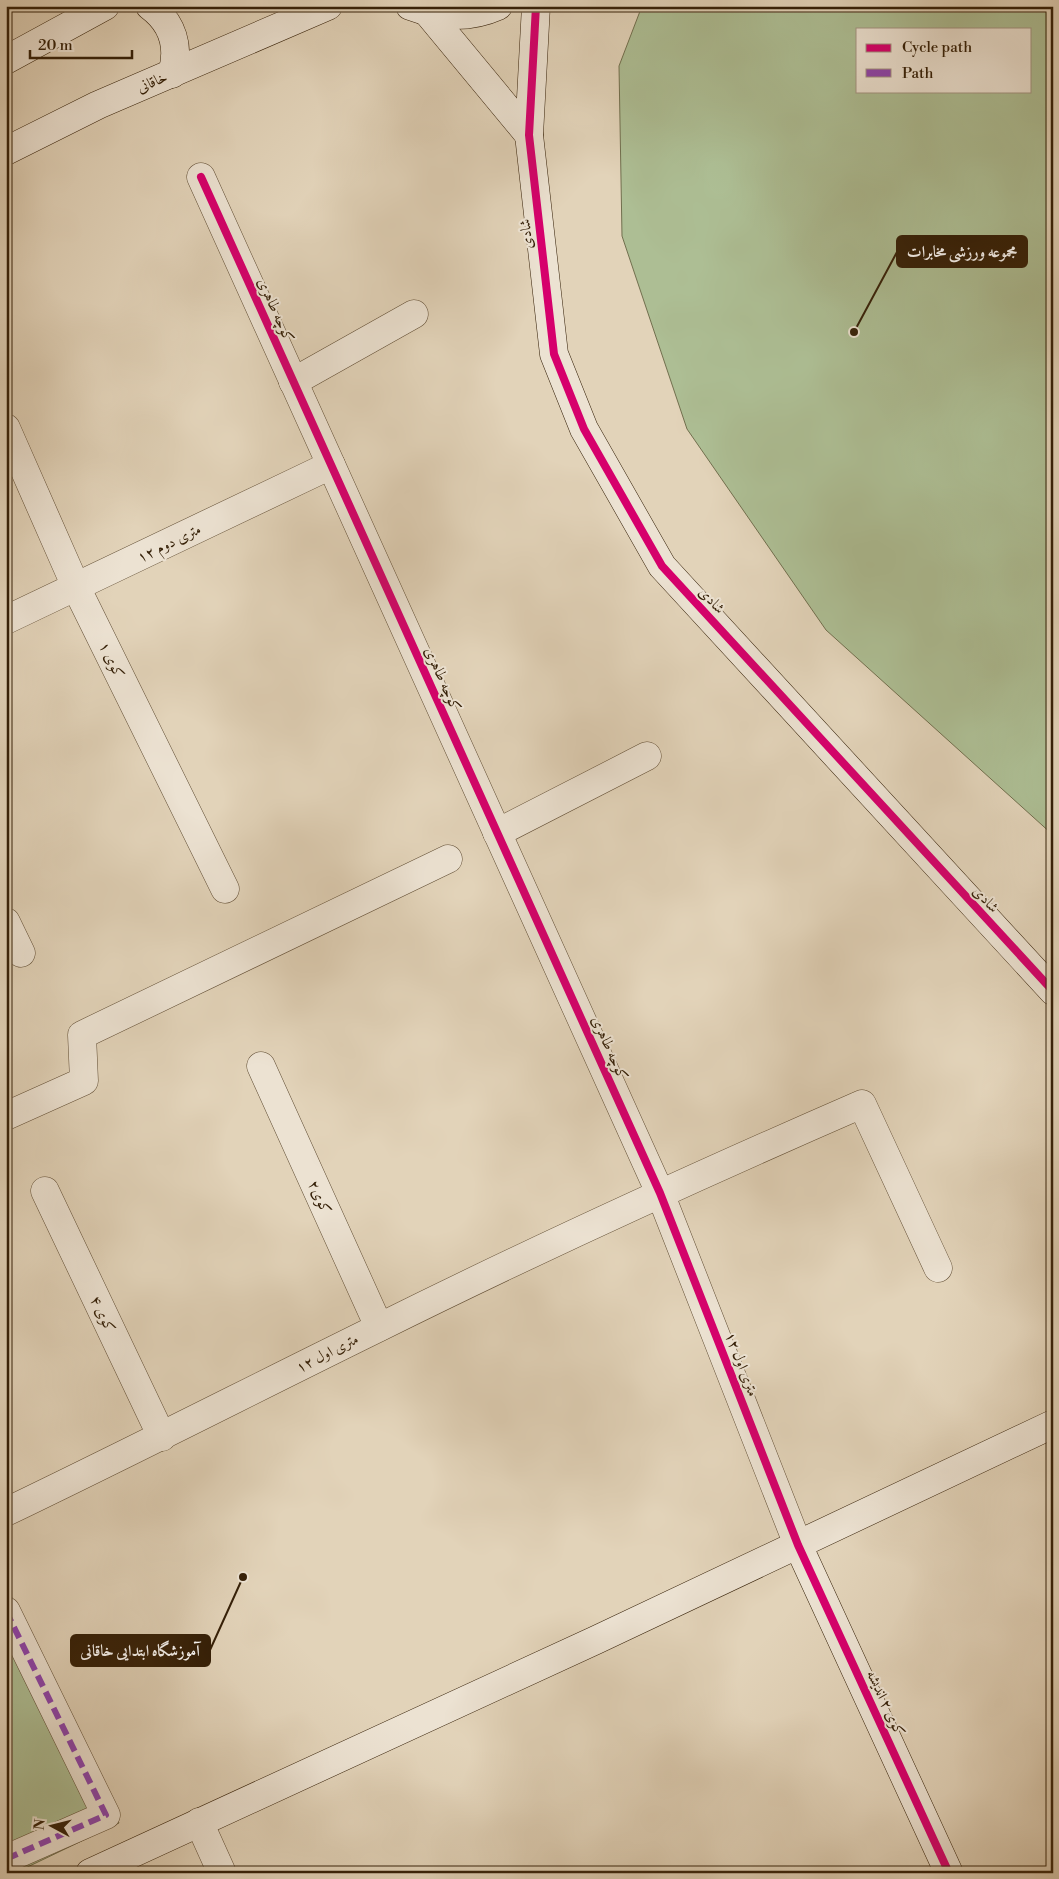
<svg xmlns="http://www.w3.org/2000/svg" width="1059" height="1879" font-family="'Libre Bodoni',Amiri,serif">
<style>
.green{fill:#adbe94;stroke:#716f4e;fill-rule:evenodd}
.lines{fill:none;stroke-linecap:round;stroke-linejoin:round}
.street-casing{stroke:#604d34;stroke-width:29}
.secondary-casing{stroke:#352008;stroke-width:29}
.street{stroke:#ece2d2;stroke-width:28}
.secondary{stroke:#ece2d2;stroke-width:28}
.quiet{stroke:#8e44ad;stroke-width:6;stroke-dasharray:12 6;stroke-linecap:butt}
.cycleway-casing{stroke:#ece2d2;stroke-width:11}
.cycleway{stroke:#d6006c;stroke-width:8}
.labels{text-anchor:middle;stroke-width:4;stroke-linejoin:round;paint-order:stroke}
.street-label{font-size:15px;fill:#352008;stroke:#ece2d2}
.leader{fill:none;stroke:#352008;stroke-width:2}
.callout-dot{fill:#352008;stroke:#ece2d2;stroke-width:2}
.callout{fill:#352008;stroke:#352008;stroke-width:2}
.callout-label{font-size:16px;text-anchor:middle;font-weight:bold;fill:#fff}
</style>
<rect width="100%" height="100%" fill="#e2d3b9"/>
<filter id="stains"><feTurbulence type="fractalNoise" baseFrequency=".004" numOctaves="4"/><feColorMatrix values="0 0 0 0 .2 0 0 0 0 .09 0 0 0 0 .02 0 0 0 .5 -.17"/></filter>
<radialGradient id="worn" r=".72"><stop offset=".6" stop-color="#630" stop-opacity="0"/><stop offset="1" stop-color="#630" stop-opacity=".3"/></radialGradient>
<!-- green -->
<g class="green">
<path d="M642 6H1053V835L826 630 687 429 622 236 619 66ZM858 29H1030V91H858Z"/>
<path d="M6 1585 119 1823 15 1873H6Z"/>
</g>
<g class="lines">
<defs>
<g id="street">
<path d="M201 177 660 1193 798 1545"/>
<path d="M293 382 414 314"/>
<path d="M6 428 76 587 225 889"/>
<path d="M6 620 331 465"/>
<path d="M497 833 647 756"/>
<path d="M6 922 21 953"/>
<path d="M261 1066 379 1327"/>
<path d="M6 1116 84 1081 82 1035 448 859"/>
<path d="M45 1191 162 1437"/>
<path d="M6 1512C131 1452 254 1389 378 1328 537 1249 699 1175 862 1104L938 1268"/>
<path d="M6 1611 106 1815 6 1859"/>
<path d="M199 1822 222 1873"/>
</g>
<g id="secondary">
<path d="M150 6C173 23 180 47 172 74"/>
<path d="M410 6C439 17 469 19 498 6"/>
<path d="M536 6 529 135 554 354 584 429 662 566 1053 991"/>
<path d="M428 13 529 135"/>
<path d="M6 60 105 6"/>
<path d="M6 151 98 105 328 6"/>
<path d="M798 1545 949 1873"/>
<path d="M90 1873 596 1640 1053 1424"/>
</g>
</defs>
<!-- street casing -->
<use href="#street" class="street-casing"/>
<!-- secondary casing -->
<use href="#secondary" class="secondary-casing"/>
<!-- street -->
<use href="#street" class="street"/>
<!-- secondary -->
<use href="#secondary" class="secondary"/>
<!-- quiet -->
<path class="quiet" d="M6 1611 106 1815 6 1859"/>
<defs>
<g id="cycleway">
<path d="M536 6 529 135 554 354 584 429 662 566 1053 991"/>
<path d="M201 177 660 1193 798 1545 949 1873"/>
</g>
</defs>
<!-- cycleway casing -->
<use href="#cycleway" class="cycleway-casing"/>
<!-- cycleway -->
<use href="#cycleway" class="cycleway"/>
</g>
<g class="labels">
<!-- street labels -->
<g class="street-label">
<text transform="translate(152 82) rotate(-23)" y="5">خاقانی</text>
<text transform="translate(526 234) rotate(-96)" y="5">شادی</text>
<text transform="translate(276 310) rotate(66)" y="5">کوچه طاهری</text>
<text transform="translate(169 543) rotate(-26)" y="5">۱۲ متری دوم</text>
<text transform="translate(712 600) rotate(47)" y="5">شادی</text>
<text transform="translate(112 660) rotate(64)" y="5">کوی ۱</text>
<text transform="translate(443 679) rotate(66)" y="5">کوچه طاهری</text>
<text transform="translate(986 899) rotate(47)" y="5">شادی</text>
<text transform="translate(610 1048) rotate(66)" y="5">کوچه طاهری</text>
<text transform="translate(320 1197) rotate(66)" y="5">کوی۲</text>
<text transform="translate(103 1314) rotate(65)" y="5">کوی ۴</text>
<text transform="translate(327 1353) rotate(-27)" y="5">۱۲ متری اول</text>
<text transform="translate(742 1364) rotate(69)" y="5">۱۲ متری اول</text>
<text transform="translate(886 1703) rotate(65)" y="5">کوی ۲ اندیشه</text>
</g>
</g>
<!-- callouts -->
<path class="leader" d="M854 332L897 252M243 1577L210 1650"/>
<g class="callout-dot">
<circle cx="854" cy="332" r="5"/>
<circle cx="243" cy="1577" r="5"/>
</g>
<g class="callout">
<rect x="897" y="236" width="130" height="31" rx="5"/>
<rect x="71" y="1635" width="139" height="31" rx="5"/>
</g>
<g class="callout-label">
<text x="962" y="257">مجموعه ورزشی مخابرات</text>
<text x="140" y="1656">آموزشگاه ابتدایی خاقانی</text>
</g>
<!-- margin -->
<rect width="1059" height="1879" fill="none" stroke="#e2d3b9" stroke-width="25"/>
<rect x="8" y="8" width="1044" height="1864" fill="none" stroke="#352008" stroke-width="2.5"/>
<rect x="12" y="12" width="1034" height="1854" fill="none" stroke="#352008"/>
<!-- legend -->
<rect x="856" y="28" width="175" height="65" fill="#ece2d2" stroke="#a39481"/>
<rect x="866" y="44" width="25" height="8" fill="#d6006c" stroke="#a39481"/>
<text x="902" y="52" font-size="15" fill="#352008">Cycle path</text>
<rect x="866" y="69" width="25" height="8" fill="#8e44ad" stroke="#a39481"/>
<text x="902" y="78" font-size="15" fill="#352008">Path</text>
<!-- north arrow -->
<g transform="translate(52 1826) rotate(277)" stroke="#ece2d2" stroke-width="4" paint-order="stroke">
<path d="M0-4L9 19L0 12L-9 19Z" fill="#352008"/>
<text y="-8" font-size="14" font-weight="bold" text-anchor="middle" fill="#352008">N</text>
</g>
<!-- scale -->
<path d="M30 50v8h102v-8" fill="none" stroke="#352008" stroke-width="2.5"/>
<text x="38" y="50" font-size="15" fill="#352008" stroke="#ece2d2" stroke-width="4" paint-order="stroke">20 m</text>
<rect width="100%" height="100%" filter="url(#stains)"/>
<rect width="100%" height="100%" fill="url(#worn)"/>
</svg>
